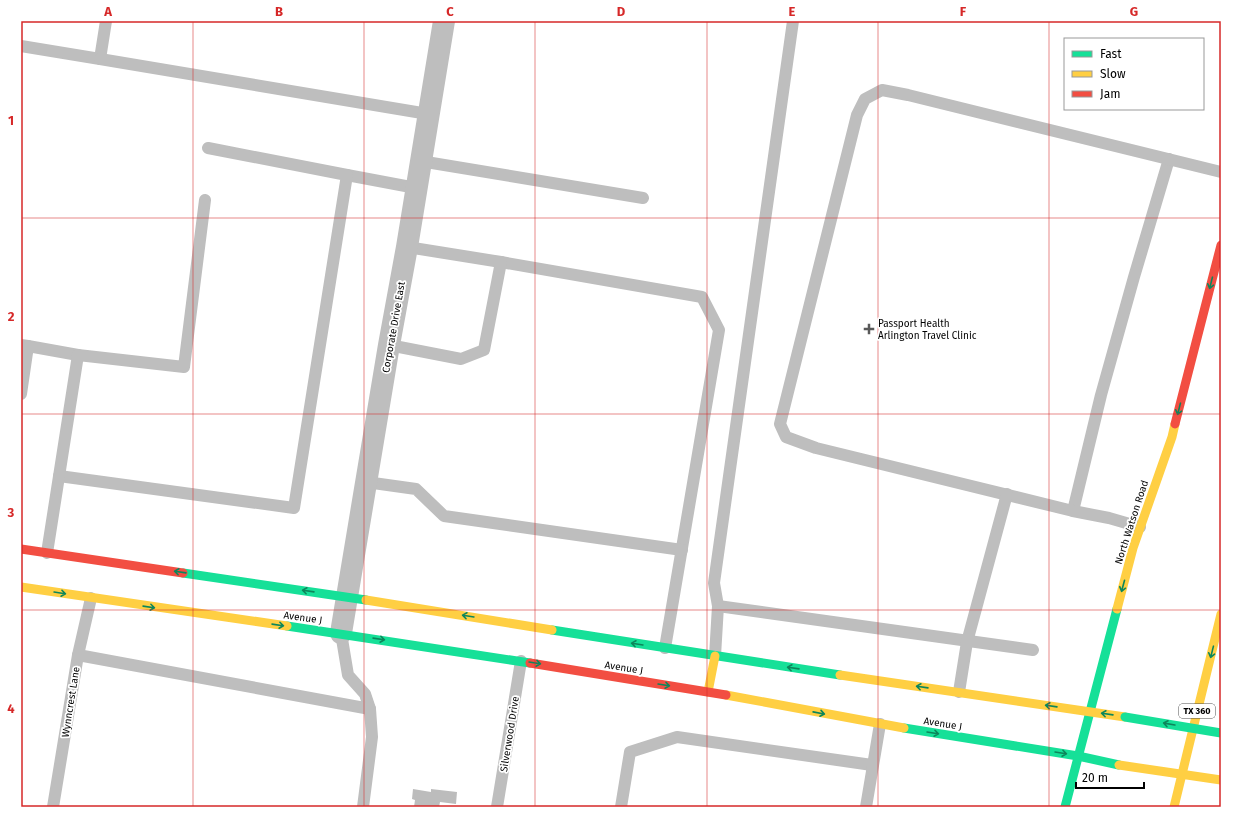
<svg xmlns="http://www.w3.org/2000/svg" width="1242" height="828" font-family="'Fira Sans',sans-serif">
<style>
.water{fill:#bcbcbc}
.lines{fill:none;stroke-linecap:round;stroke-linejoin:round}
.lane{stroke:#bebebe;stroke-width:12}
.street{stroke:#bebebe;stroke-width:22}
.fast{stroke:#16e098;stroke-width:9}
.slow{stroke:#ffcf43;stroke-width:9}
.jam{stroke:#f24e42;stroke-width:9}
.fast-bridge{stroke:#16e098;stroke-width:9}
.slow-bridge{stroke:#ffcf43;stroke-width:9}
.oneway{stroke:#0d865b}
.grid{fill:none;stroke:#d62828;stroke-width:1;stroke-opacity:0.55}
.poi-dot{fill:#595959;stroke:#fff;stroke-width:1.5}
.labels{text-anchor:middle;stroke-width:3.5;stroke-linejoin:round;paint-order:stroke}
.shield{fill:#fff;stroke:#4c4c4c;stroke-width:1}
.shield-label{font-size:9px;font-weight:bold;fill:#000}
.poi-label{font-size:10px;fill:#000;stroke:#fff;text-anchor:start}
.street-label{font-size:10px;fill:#000;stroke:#fff}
.neatline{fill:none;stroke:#d62828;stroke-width:1.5}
.grid-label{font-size:13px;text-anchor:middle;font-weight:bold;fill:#d62828}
</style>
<rect width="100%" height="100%" fill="#fff"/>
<!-- water -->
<path class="water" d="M413 789 431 792V789L457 792 456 804 440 802 439 807H414L415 800 412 799Z"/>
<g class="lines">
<!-- lane -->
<g class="lane">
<path d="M21 46 100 59 106 21"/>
<path d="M100 59 428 114"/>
<path d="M420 161 643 198"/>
<path d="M347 175 416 188"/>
<path d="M407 247 501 262 702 297 719 330 665 648"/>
<path d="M21 345 28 346 21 394"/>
<path d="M389 345 461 359 484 350 501 262"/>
<path d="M28 346 78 355"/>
<path d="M59 476 294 508 347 175 208 148"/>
<path d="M366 482 416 489 444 516 682 550"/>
<path d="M1073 511 1101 395 1134 277 1169 159"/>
<path d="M1140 527 1109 518 1073 511 816 448 786 437 780 424 857 115 865 99 882 90 908 95 1221 172"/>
<path d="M47 553 78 355 184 367 205 200"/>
<path d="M718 606 1033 650"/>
<path d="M341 633 348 675 365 694 370 709 372 737 363 807"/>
<path d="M78 655 370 709"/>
<path d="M715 656 718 606 714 583 793 21"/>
<path d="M959 692 967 642 1007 494"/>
<path d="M53 807 78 655 91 598"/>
<path d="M497 807 521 661"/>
<path d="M621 807 630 752 677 737 872 765"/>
<path d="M866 807 880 724"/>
</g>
<!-- street -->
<path class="street" d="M341 633 389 345 407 247 444 21"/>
<!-- fast -->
<g class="fast">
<path d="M183 573 366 600"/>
<path d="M287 626 530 663"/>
<path d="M552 630 840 675"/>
<path d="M904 728 1078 756 1119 765"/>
<path d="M1065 807 1117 609"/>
</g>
<!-- slow -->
<g class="slow">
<path d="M21 587 287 626"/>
<path d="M366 600 552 630"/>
<path d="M1117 609 1133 548 1172 437 1175 424"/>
<path d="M840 675 1125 717"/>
<path d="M708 692 715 656"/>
<path d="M726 695 904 728"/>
<path d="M1174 807 1221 614"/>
</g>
<!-- jam -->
<g class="jam">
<path d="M1175 424 1221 245"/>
<path d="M21 549 183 573"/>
<path d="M530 663 726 695"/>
</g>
<!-- fast-bridge -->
<path class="fast-bridge" d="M1125 717 1221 733"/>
<!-- slow-bridge -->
<path class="slow-bridge" d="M1119 765 1221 780"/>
</g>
<!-- one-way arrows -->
<defs><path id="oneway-shaft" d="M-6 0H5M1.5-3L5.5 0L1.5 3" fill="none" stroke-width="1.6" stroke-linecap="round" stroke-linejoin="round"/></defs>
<g class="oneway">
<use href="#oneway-shaft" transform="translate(1211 283) rotate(104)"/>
<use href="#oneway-shaft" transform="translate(1179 409) rotate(104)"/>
<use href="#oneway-shaft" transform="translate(180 572) rotate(-172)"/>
<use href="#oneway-shaft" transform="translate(1123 586) rotate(105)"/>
<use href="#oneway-shaft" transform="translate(308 591) rotate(-172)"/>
<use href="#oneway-shaft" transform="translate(60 593) rotate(9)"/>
<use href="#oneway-shaft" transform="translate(149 607) rotate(8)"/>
<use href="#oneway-shaft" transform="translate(468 616) rotate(-171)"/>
<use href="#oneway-shaft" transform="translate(278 625) rotate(8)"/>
<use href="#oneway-shaft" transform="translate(379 639) rotate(8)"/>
<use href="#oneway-shaft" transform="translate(637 644) rotate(-171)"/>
<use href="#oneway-shaft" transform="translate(1212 652) rotate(104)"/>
<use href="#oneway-shaft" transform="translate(535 663) rotate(9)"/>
<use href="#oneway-shaft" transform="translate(793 668) rotate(-172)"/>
<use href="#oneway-shaft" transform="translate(664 685) rotate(9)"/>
<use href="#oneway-shaft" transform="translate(922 687) rotate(-172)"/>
<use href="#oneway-shaft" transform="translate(1051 706) rotate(-172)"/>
<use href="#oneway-shaft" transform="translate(819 713) rotate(11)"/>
<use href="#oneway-shaft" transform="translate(1107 714) rotate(-172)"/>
<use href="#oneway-shaft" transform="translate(1169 724) rotate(-170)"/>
<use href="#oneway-shaft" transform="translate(933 733) rotate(9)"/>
<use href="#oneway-shaft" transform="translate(1061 753) rotate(9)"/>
</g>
<!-- grid -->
<path class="grid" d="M193 21V807M364 21V807M535 21V807M707 21V807M878 21V807M1049 21V807M21 218H1221M21 414H1221M21 610H1221"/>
<!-- markers -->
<path class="poi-dot" d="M867 323h4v4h4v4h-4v4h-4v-4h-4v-4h4z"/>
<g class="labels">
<!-- shield labels -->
<rect class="shield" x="1179" y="704" width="36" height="14" rx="3"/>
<g class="shield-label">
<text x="1197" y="714">TX 360</text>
</g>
<!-- poi labels -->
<g class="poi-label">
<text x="878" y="327">Passport Health<tspan x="878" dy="12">Arlington Travel Clinic</tspan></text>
</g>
<!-- street labels -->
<g class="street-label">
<text transform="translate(393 327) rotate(-80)" y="4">Corporate Drive East</text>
<text transform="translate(1131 522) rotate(-72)" y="4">North Watson Road</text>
<text transform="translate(303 617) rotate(8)" y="4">Avenue J</text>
<text transform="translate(624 667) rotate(9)" y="4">Avenue J</text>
<text transform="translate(70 702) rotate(-81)" y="4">Wynncrest Lane</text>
<text transform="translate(943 723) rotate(9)" y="4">Avenue J</text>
<text transform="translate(509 734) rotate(-81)" y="4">Silverwood Drive</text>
</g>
</g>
<!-- border -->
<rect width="1242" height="828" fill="none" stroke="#ffffff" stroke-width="44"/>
<!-- legend -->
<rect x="1064" y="38" width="140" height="72" fill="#ffffff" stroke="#999999"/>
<rect x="1072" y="51" width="20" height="6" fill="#16e098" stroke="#999999"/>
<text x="1100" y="58" font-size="12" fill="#000000">Fast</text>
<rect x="1072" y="71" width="20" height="6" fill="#ffcf43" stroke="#999999"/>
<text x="1100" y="78" font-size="12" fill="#000000">Slow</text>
<rect x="1072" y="91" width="20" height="6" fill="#f24e42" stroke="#999999"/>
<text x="1100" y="98" font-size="12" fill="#000000">Jam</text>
<!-- scale -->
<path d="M1076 782v6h68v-6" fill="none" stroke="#000000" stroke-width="2"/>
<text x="1082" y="782" font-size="12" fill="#000000" stroke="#ffffff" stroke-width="3" paint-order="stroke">20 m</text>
<rect x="22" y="22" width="1198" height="784" class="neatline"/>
<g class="grid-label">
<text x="108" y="16">A</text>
<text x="279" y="16">B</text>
<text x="450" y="16">C</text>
<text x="621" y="16">D</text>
<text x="792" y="16">E</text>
<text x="963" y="16">F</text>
<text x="1134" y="16">G</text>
<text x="11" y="125">1</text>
<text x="11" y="321">2</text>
<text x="11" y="517">3</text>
<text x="11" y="713">4</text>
</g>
</svg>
